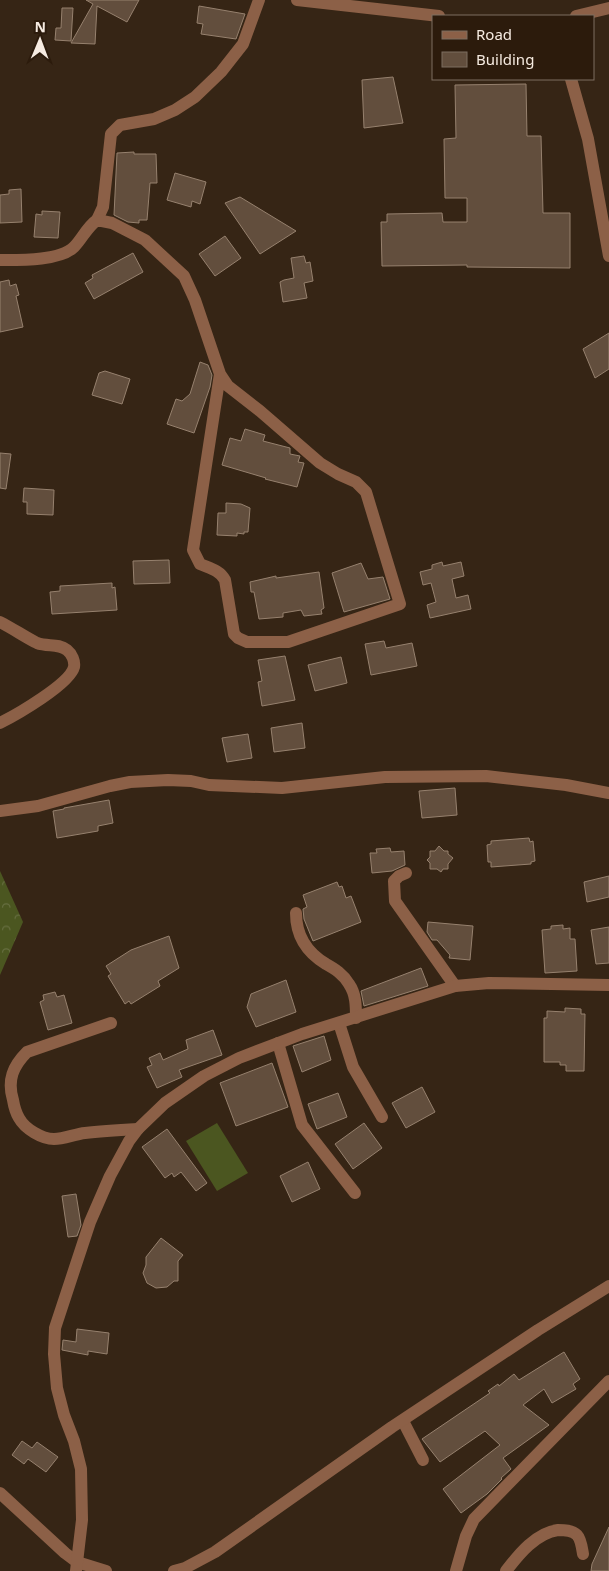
<svg xmlns="http://www.w3.org/2000/svg" width="609" height="1571" font-family="'Noto Sans',sans-serif">
<style>
.grass{fill:#4b5620}
.forest{fill:url(#forest-crowns)}
.building{fill:#624e3d;stroke:#96816e}
.lines{fill:none;stroke-linecap:round;stroke-linejoin:round}
.minor{stroke:#8c6047;stroke-width:12}
</style>
<defs>
<pattern id="forest-crowns" width="20" height="18" patternUnits="userSpaceOnUse" patternTransform="scale(1.25)"><rect width="20" height="18" fill="#4b5620"/><path d="M2 6a3 3 0 1 1 6 0M12 15a3 3 0 1 1 6 0" fill="none" stroke="#666e40"/></pattern>
</defs>
<rect width="100%" height="100%" fill="#362515"/>
<!-- grass -->
<path class="grass" d="M217 1123 248 1173 217 1191 186 1141Z"/>
<!-- forest -->
<path class="forest" d="M0 871 23 922 0 975Z"/>
<!-- building -->
<g class="building">
<path d="M86 0H139L127 22 97 6 95 44 71 43 93 4Z"/>
<path d="M199 6 245 14 236 39 201 34 203 24 197 23Z"/>
<path d="M62 8H73L71 41 55 40 56 28H61Z"/>
<path d="M393 77 403 123 364 128 362 80Z"/>
<path d="M526 84 527 136H541L543 213H570V268L467 267V265L382 266 381 222H387V214L442 213 443 222H467V198H445L444 139 456 138 455 85Z"/>
<path d="M134 152V154H156L157 183H150L147 220H139V223L128 222 114 215 117 153Z"/>
<path d="M175 173 206 182 200 204 192 201 191 207 167 200Z"/>
<path d="M21 189 22 222 0 223V195L9 194V190Z"/>
<path d="M240 197 296 231 260 254 225 203Z"/>
<path d="M42 211 60 212 58 238 34 237 36 214 42 215Z"/>
<path d="M225 236 241 258 215 276 199 254Z"/>
<path d="M133 253 143 272 94 299 85 283 93 278 92 275Z"/>
<path d="M304 256 306 263 310 262 313 281 304 283 307 298 283 302 280 282 284 280 294 278 291 258Z"/>
<path d="M9 280 10 286 16 284 19 295 16 296 23 327 0 332V282Z"/>
<path d="M609 333V369L595 378 583 349Z"/>
<path d="M200 362 208 365 212 375 210 387 194 433 167 424 176 399 182 401 190 394Z"/>
<path d="M105 371 130 379 122 404 92 395 99 373Z"/>
<path d="M245 429 265 435 263 441 290 448V454L300 456 298 462 304 463 297 487 265 479 266 478 222 465 230 438 241 441Z"/>
<path d="M0 453 11 454 6 489 0 488Z"/>
<path d="M24 488 54 490 53 515 27 514V502H23Z"/>
<path d="M226 503 241 504 250 508 248 532H244V534L237 533V536L217 535 218 513H226Z"/>
<path d="M169 560 170 583 134 584 133 561Z"/>
<path d="M442 562 443 566 461 562 464 576 452 579 456 598 468 595 471 609 430 618 427 605 436 602 431 583 423 585 420 572 432 569V565Z"/>
<path d="M361 563 368 579 383 577 390 599 344 612 332 573Z"/>
<path d="M319 572 324 608 321 610 322 614 304 616 301 610 283 613V617L259 619 254 592H251L250 582 276 576V578Z"/>
<path d="M112 583V588L115 587 117 610 52 614 50 592 60 591V586Z"/>
<path d="M384 641 386 648 412 643 417 666 371 675 365 644Z"/>
<path d="M285 656 295 700 262 706 258 682 262 681 258 660Z"/>
<path d="M341 657 347 683 315 691 308 665Z"/>
<path d="M302 723 305 748 274 752 271 728Z"/>
<path d="M248 734 252 758 227 762 222 738Z"/>
<path d="M455 788 457 815 422 818 419 791Z"/>
<path d="M109 800 113 823 98 826V831L57 838 53 811 64 809V808Z"/>
<path d="M529 838 530 842 533 841 535 861 531 862V864L491 867V862H488L487 845 491 844V841Z"/>
<path d="M439 846 444 851H448V854L453 858 448 864V869H443L441 872 437 869H430V863L427 860 430 857V851H435Z"/>
<path d="M390 848 391 852 404 851 405 865 392 871 372 873 370 853H377L376 849Z"/>
<path d="M609 876V897L587 902 584 882Z"/>
<path d="M337 882 339 887 342 886 346 898 351 896 361 922 313 941 304 919 303 909 307 907 303 895Z"/>
<path d="M428 922 473 926 470 960 449 958 450 955 437 940H432L427 932Z"/>
<path d="M563 925V929L570 928V939H575L577 971 545 973 542 930 551 929V926Z"/>
<path d="M609 927V963L596 964 591 930Z"/>
<path d="M169 936 179 968 158 981 160 986 131 1004 129 1001 125 1004 108 976 111 974 106 966 131 950Z"/>
<path d="M421 968 428 986 364 1006 361 991Z"/>
<path d="M286 980 296 1012 256 1027 247 1007 251 994Z"/>
<path d="M55 992 57 997 64 995 72 1023 48 1030 40 1002 44 1000 43 995Z"/>
<path d="M565 1008 581 1009V1014H585L584 1071H566V1065H560V1062H544V1018H547V1011L565 1012Z"/>
<path d="M213 1030 222 1055 179 1070 182 1077 157 1088 147 1067 152 1065 149 1058 160 1053 163 1060 188 1049 186 1040Z"/>
<path d="M324 1036 331 1060 302 1072 293 1046Z"/>
<path d="M272 1063 288 1107 236 1126 220 1083Z"/>
<path d="M422 1087 435 1112 406 1128 392 1103Z"/>
<path d="M338 1093 347 1117 317 1129 308 1104Z"/>
<path d="M364 1123 382 1148 353 1169 335 1144Z"/>
<path d="M167 1129 207 1183 196 1191 181 1172 174 1177 172 1173 165 1178 142 1147Z"/>
<path d="M308 1162 320 1189 292 1202 280 1176Z"/>
<path d="M76 1194 81 1225 77 1236 68 1237 62 1196Z"/>
<path d="M161 1238 183 1255 178 1261V1281H174L167 1287 156 1288 147 1283 143 1273 146 1265V1257Z"/>
<path d="M77 1329 109 1333 107 1354 88 1351V1355L62 1350 63 1340 76 1342Z"/>
<path d="M564 1352 580 1379 573 1384 576 1389 552 1403 544 1389 523 1405 549 1425 503 1458 511 1469 501 1478 502 1479 487 1494 461 1513 443 1489 500 1445 485 1431 440 1462 422 1439 490 1393 488 1391 498 1384 499 1386 514 1374 519 1380Z"/>
<path d="M22 1441 32 1448 37 1442 58 1457 46 1472 28 1459 24 1464 12 1455Z"/>
<path d="M609 1527V1571H591L592 1564Z"/>
</g>
<g class="lines">
<!-- minor -->
<g class="minor">
<path d="M297 0 439 16"/>
<path d="M576 16 609 8"/>
<path d="M571 79 588 139 609 256"/>
<path d="M97 220 103 207 111 134 120 125 154 119 175 110 195 97 221 72 243 44 259 0"/>
<path d="M0 260C19 260 60 261 74 247 82 239 87 227 97 220L112 223 145 240 184 276 195 300 220 374 228 386 260 411 320 463 338 474 356 482 366 492 400 604 288 642H247L238 638 234 634 225 580C220 570 209 568 200 564L193 550 220 374"/>
<path d="M0 622C12 628 25 637 37 643 48 647 58 643 67 650 72 654 75 661 74 667 70 684 16 715 0 723"/>
<path d="M0 811 38 806 110 786 130 782 168 780 191 781 209 785 282 788 385 777 486 776 566 785 609 793"/>
<path d="M406 873 399 876 394 881 395 901 455 986"/>
<path d="M296 913C296 936 306 952 326 964 335 969 343 974 349 984 356 994 356 1006 356 1018"/>
<path d="M111 1023 27 1052C13 1066 7 1080 13 1100 14 1106 16 1113 19 1118 25 1129 42 1139 54 1139 64 1139 75 1134 85 1133 102 1131 120 1130 138 1129"/>
<path d="M339 1023 353 1067 382 1117"/>
<path d="M278 1043 302 1125 355 1193"/>
<path d="M403 1421 423 1460"/>
<path d="M0 1493 65 1553 77 1562 106 1571"/>
<path d="M76 1571 82 1520 81 1469 74 1441 64 1415 57 1388 54 1354 55 1328 90 1222 110 1176 129 1141 138 1129 165 1103 204 1076 239 1058 302 1034 455 986 489 983 609 985"/>
<path d="M174 1571 185 1568 215 1552 392 1427 538 1330 609 1286"/>
<path d="M456 1571 466 1536 474 1519 609 1381"/>
<path d="M506 1571C519 1554 536 1533 558 1530 564 1530 572 1530 577 1535 581 1539 582 1548 583 1554"/>
</g>
</g>
<!-- legend -->
<rect x="432" y="15" width="162" height="65" fill="#2c1b0c" stroke="#7d6e61"/>
<rect x="442" y="31" width="25" height="8" fill="#8c6047" stroke="#7d6e61"/>
<text x="476" y="40" font-size="15" fill="#f6ebe1">Road</text>
<rect x="442" y="52" width="25" height="15" fill="#624e3d" stroke="#7d6e61"/>
<text x="476" y="65" font-size="15" fill="#f6ebe1">Building</text>
<!-- north arrow -->
<g transform="translate(40 40) rotate(1)" stroke="#2c1b0c" stroke-width="4" paint-order="stroke">
<path d="M0-4L9 19L0 12L-9 19Z" fill="#f6ebe1"/>
<text y="-8" font-size="14" font-weight="bold" text-anchor="middle" fill="#f6ebe1">N</text>
</g>
</svg>
